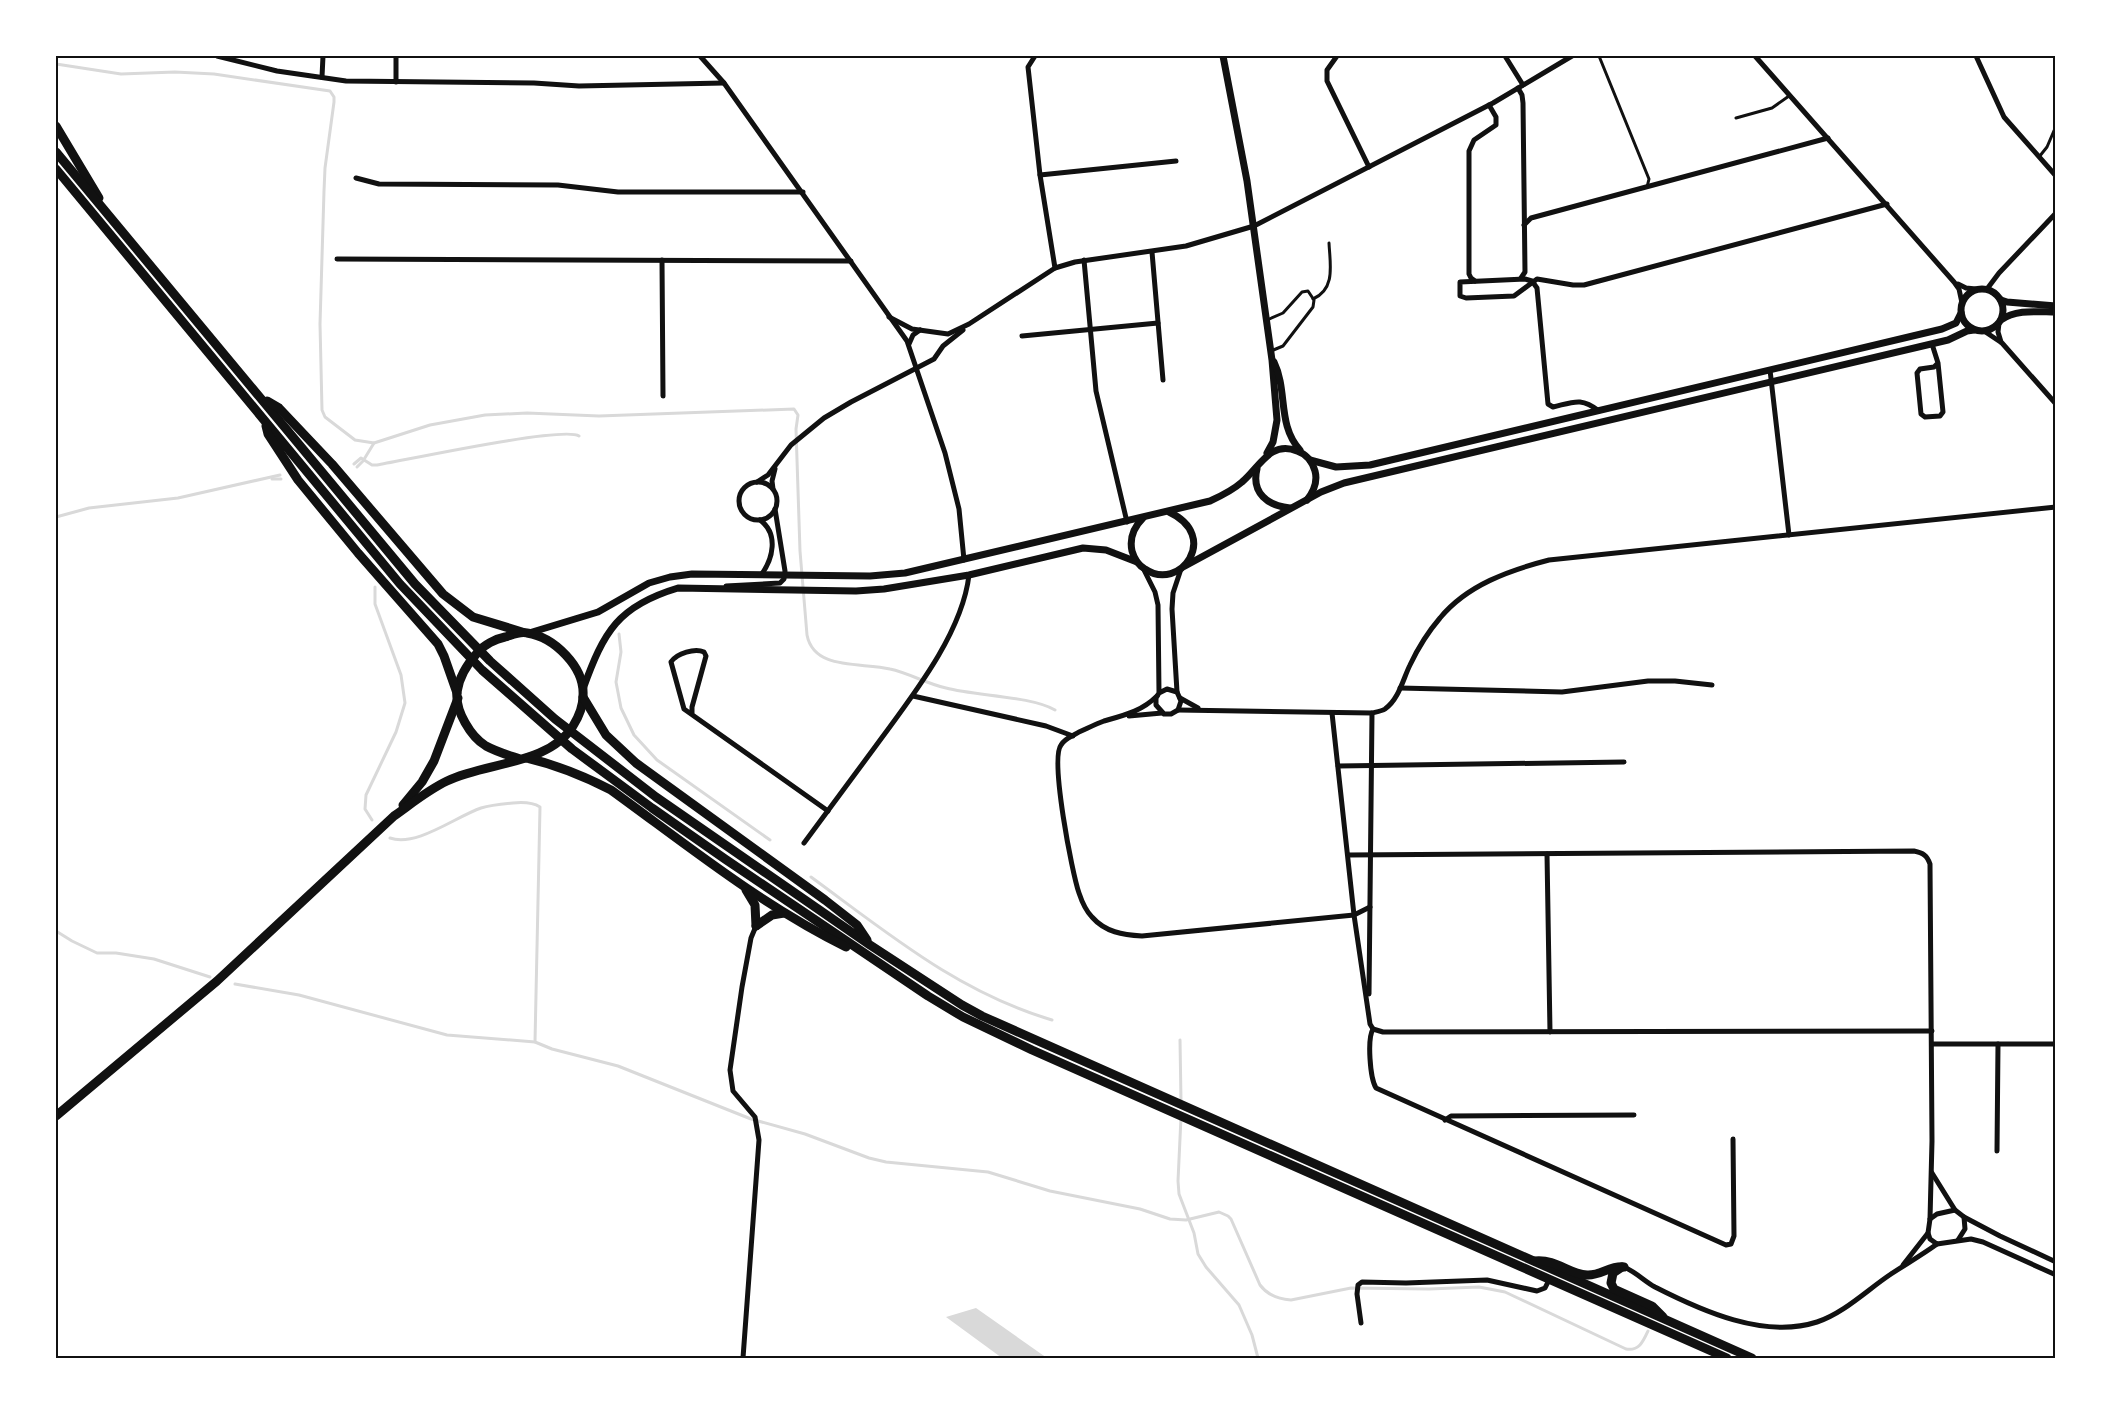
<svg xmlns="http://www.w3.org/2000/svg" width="2111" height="1414" font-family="Raleway,sans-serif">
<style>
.water{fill:#d9d9d9}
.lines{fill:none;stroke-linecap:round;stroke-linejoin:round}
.stream{stroke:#d9d9d9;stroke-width:3}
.service{stroke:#111;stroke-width:3}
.minor{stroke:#111;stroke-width:5}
.tertiary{stroke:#111;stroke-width:7}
.primary{stroke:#111;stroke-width:9}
.trunk{stroke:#111;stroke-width:9}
.neatline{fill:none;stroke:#111;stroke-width:2}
</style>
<rect width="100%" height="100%" fill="#fff"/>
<!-- water -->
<path class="water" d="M976 1308 1047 1358H1002L946 1317Z"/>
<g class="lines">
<!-- stream -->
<g class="stream">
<path d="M56 64 121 74 175 72 214 74 330 91 334 97V102L325 168 324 191 320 324 322 410 325 417 355 440 374 443 430 425 485 415 527 413 599 416 794 409 798 415 796 429 800 551 807 635C814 671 862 662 890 669 909 673 927 684 946 688 976 696 1031 696 1055 710"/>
<path d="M354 464 361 458 372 465H377C406 460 563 426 579 436"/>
<path d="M357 467 363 461 374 443"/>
<path d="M272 479H281"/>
<path d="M56 517 89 508 178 498 280 475"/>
<path d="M619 634 621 652 616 682 621 708 634 735 657 760 770 840"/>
<path d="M372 820 365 809 366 795 396 732 405 703 401 675 375 604V587"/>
<path d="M390 838C417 847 455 817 481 808 491 805 502 804 513 803 523 802 532 802 540 807L535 1042"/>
<path d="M811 877C889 934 958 992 1052 1020"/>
<path d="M56 931 72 941 97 953H116L154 959 210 977"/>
<path d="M235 984 299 995 447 1035 535 1042 552 1049 618 1066 751 1119 805 1134 869 1158 886 1162 988 1172 1050 1191 1140 1209 1170 1219 1186 1220 1219 1212 1228 1216 1231 1219 1260 1285C1268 1296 1279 1299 1291 1300L1351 1288 1429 1289 1479 1287 1505 1292 1626 1349C1639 1351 1643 1342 1648 1331"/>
<path d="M1180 1040 1181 1101"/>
<path d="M1181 1117 1178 1181 1179 1194 1194 1233 1198 1254 1206 1267 1239 1305 1252 1335 1258 1358"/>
</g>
<!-- service -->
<g class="service">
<path d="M1599 56 1649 179 1647 187"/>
<path d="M1736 118 1772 108 1789 96"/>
<path d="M2039 157 2047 147 2056 126"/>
<path d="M1313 299C1336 289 1330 264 1329 243"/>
<path d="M1267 320 1283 313 1302 292 1308 291 1314 300 1313 307 1283 346 1271 351"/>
</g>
<!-- minor -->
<g class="minor">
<path d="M217 56 277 71 346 81 534 83 579 86 724 83"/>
<path d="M700 56 724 83 907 341 945 453 959 509 964 560"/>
<path d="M1035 56 1028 67 1040 175 1055 268"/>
<path d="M1337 56 1327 70V81L1369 167"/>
<path d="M1505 56 1523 85"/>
<path d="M1755 56 1954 282 1959 289 1962 303"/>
<path d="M1976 56 2004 117 2056 176"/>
<path d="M322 77 323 56"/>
<path d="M396 82V56"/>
<path d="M1518 88 1522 95 1523 103 1525 272 1521 278"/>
<path d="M1040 175 1176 161"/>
<path d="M356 178 379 184 558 185 618 192H803"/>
<path d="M1524 225 1531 218 1828 138"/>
<path d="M1152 252 1163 380"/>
<path d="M337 259 851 261"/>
<path d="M662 260 663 396"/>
<path d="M1084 260 1096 391 1127 522"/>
<path d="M1475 281 1471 278 1469 274V151L1474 140 1496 125V117L1489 105"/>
<path d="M1958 284 1966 288 1976 289"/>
<path d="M1987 289 1999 273 2056 213"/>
<path d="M889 317 912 329 948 334 969 324 1055 268 1075 262 1186 246 1254 226 1493 103 1572 56"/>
<path d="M1999 323 1998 332 2001 342"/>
<path d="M1984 331 2002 343 2056 404"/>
<path d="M1022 336 1158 323"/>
<path d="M909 344 913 335 920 330"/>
<path d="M1932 344 1938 363 1943 412 1940 416 1925 417 1921 414 1917 373 1920 369 1934 367 1938 363"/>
<path d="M1770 370 1789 535"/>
<path d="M1599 411C1581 397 1574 402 1553 407L1548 404 1537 288 1532 281 1525 279 1460 282V296L1466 298 1514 296 1537 279 1573 285H1584L1887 204"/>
<path d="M757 482 768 475 791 445 824 418 851 402 934 359 943 346 963 330"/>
<circle cx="758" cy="501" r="19"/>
<path d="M773 489 772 481 775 469"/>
<path d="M760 520C779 534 773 559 761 575"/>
<path d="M1143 568 1155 592 1158 605 1159 693 1156 698V705L1164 714H1171L1178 710 1181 701 1177 692 1167 689 1159 693"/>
<path d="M726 586 780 583 784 579 785 571 775 509"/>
<path d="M1400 688 1562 692 1648 681H1675L1712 685"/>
<path d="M1177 692 1172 609 1173 593 1181 569"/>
<path d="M913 696 1046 726 1073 736"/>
<path d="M1157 696C1142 711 1125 715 1104 721 1096 724 1088 728 1079 732 1073 736 1065 738 1061 745 1050 759 1072 873 1079 893 1082 902 1086 911 1092 917 1105 932 1123 935 1142 936L1354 915 1370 907"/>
<path d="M1180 698 1198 708"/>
<path d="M1178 710 1372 713C1376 712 1382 711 1385 709 1399 699 1403 679 1410 665 1418 648 1428 632 1440 618 1467 585 1510 570 1549 560L2056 507"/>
<path d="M1332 713 1354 915 1370 1024 1373 1029C1367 1039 1370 1078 1376 1088L1726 1245 1731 1244 1734 1236 1733 1139"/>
<path d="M692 714V707L706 656 704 652C695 648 677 653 671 662L684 709 828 811"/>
<path d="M1129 716 1162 713"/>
<path d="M1338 766 1624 762"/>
<path d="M804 843C828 811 851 779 875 747 910 699 962 635 969 575"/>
<path d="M1547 854 1550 1032"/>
<path d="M1348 855 1914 851C1923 853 1927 855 1930 864L1932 1141 1930 1219 1928 1233 1930 1239 1937 1244 1971 1239 1983 1242 2056 1275"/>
<path d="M1369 994 1372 713"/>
<path d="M1373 1029 1383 1032 1932 1031"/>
<path d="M1932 1044H2056"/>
<path d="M1445 1120 1451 1116 1634 1115"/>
<path d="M1997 1151 1998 1044"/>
<path d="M1932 1173 1955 1210"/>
<path d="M1930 1219 1937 1214 1955 1210 1964 1217 2000 1236 2056 1262"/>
<path d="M1958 1240 1965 1229 1964 1217"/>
<path d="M1903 1265 1928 1233"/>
<path d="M1624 1267C1636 1272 1644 1281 1655 1287 1702 1311 1764 1339 1817 1322 1844 1313 1867 1290 1891 1274 1906 1264 1922 1255 1937 1244"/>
<path d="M1361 1323 1357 1294 1358 1285 1362 1282 1406 1283 1487 1280 1537 1291 1545 1288 1549 1280"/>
<path d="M743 1358 759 1140 755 1117 733 1091 730 1070 742 987 751 938 756 926"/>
</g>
<!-- tertiary -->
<g class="tertiary">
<path d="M1223 56 1247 181 1272 360 1277 420 1273 442 1267 453"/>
<circle cx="1982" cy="310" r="21"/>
<path d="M2001 300 2007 302 2056 306"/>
<path d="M2001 320C2016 309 2038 312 2056 312"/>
<path d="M1274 362C1288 391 1277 425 1300 450"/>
<path d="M1310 460 1336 467 1370 465 1942 329 1956 323 1961 313"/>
<path d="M1257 469C1251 493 1268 506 1290 508"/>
<path d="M1143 518C1134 527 1129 537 1132 551 1134 558 1138 565 1145 569 1180 593 1221 536 1169 512"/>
<path d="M1185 566 1321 492 1344 483 1948 340 1967 331 1974 330"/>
<path d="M529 633 598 612 649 583 670 577 692 574 870 576 905 573 1210 501C1221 496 1233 490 1242 482 1259 468 1270 440 1297 451 1306 454 1312 461 1315 471 1318 482 1314 491 1307 500"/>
<path d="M583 689C604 631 618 606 678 588L856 591 884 589 969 575 1083 548 1106 550 1137 562"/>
</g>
<!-- primary -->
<g class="primary">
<path d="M403 805 422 782 434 761 458 698"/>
<path d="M56 1116 217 981 394 816C411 804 428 790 447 781 486 762 549 765 573 726 578 718 583 706 583 696 585 667 554 637 527 633 520 631 512 635 505 637 495 639 484 645 478 652 468 663 459 677 457 692 455 711 471 737 486 746 497 752 508 755 520 759"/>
</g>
<!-- trunk -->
<g class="trunk">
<path d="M56 126 99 198"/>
<path d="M56 152 415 584 490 661 555 719 656 797 870 945 962 1005 982 1016 1752 1358"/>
<path d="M56 169 400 584 482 670 572 749 652 808 725 859 928 996 963 1017 1032 1050 1727 1358"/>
<path d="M267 401 279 408 332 464 443 594 473 617 522 632"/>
<path d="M266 426 268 434 298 480 358 553 438 644 444 656 457 693"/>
<path d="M583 697 606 735 636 763 825 900 857 925 867 940"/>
<path d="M527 758C557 765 584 776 611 790 687 845 761 905 846 947"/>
<path d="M746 890 755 905 756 926"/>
<path d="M756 926 772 915 784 913"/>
<path d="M1535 1261C1557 1259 1568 1274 1587 1275 1600 1276 1611 1265 1624 1267"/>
<path d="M1622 1267 1613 1273 1611 1283 1614 1289 1652 1306 1663 1317"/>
</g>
</g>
<!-- border -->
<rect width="2111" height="1414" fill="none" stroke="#ffffff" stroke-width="114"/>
<rect x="57" y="57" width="1997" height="1300" class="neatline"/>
</svg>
